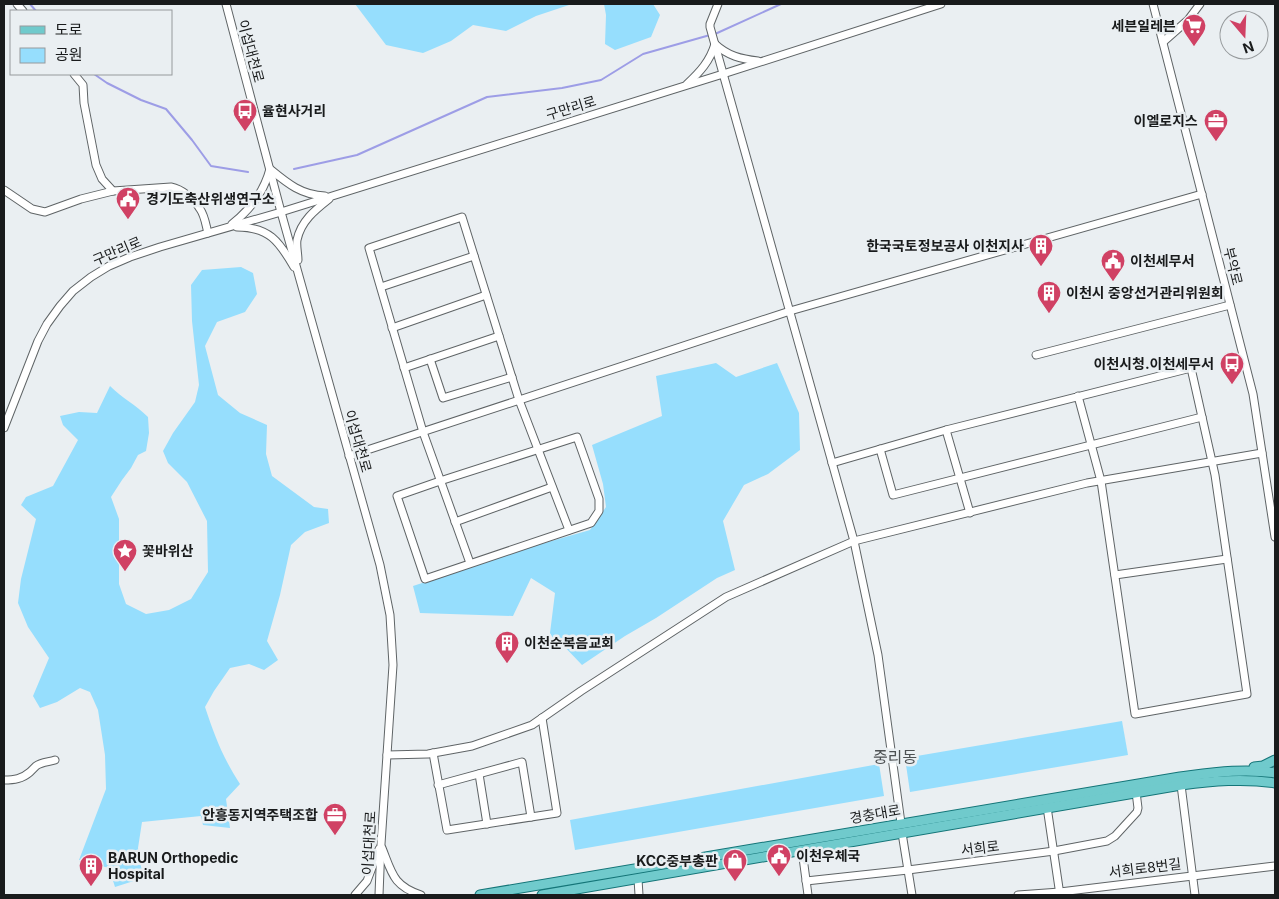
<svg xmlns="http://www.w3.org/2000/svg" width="1279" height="899" font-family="Inter,'Noto Sans KR',sans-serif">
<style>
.green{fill:#96defd}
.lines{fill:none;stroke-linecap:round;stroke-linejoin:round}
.stream{stroke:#9d9de6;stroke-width:2}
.minor-casing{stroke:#5f6466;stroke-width:9}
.major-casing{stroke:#147578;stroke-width:11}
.minor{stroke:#fff;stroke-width:7}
.major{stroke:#70cacc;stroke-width:9}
.labels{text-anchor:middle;stroke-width:5;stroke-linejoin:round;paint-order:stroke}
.poi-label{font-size:14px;font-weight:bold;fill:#191b1c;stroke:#eaeff2;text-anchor:start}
.street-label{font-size:14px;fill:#191b1c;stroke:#eaeff2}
.quarter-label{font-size:16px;fill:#4d5153;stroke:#eaeff2}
</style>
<rect width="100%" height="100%" fill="#eaeff2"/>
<!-- green -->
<g class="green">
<path d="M355 4H572L536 16 506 31 473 25 451 41 423 53 386 45Z"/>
<path d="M604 4H653L660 15 651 37 615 50 605 44 606 15Z"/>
<path d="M241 267 253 273 257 294 245 312 217 322 205 346 218 395 240 413 267 425 266 454 272 476 314 507 328 509 329 523 305 532 291 545 280 595 267 641 278 660 264 670 249 664 230 668 214 691 205 707C215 737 223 758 240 784L226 799 230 828 203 825 201 816 142 822 138 848 143 878 115 887 109 868 79 860 106 789 105 755 98 710 90 692 80 688 57 702 40 708 33 696 49 658 28 627 18 603 21 579 36 519 21 505 26 497 53 486 78 440 63 425 60 416 79 412 97 413 110 386C122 398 136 405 148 417L149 433 146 451 138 455 131 468 122 480 111 497 119 519V584L126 604 146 614 169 610 191 599 208 572 207 521 187 482 168 463 163 451 173 433 195 402 199 385 192 321 191 285 202 270Z"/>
<path d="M716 363 736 377 777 363 799 413 800 450 768 474 744 485 723 521 735 570 717 578 656 618 625 636 582 665 560 642 554 640 550 633 555 593 531 578 513 616 420 613 413 586 534 546 590 530 606 507 603 484 592 445 662 416 656 376Z"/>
<path d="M1122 721 1128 755 910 792 905 758Z"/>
<path d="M879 764 884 796 575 850 570 820Z"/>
</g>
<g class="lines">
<!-- stream -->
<g class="stream">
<path d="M30 4 36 11"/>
<path d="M715 34 781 4"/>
<path d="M94 74 107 83 141 100 166 109 192 140 211 166 248 172"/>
<path d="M294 169 357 155 487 97 562 88 601 80 643 54 710 35"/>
</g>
<defs>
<g id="minor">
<path d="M17 4 23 11"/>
<path d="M226 4 281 212 380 565 390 615 393 665 381 844 379 895"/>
<path d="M718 4 710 24V27L854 541 878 655 901 823"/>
<path d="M1153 4 1253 394 1275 537"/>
<path d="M1163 42 1188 20 1200 4"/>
<path d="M715 44C728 56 741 59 758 61"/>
<path d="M74 74 83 85 84 103 96 165 102 179 113 191"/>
<path d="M687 84C700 72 710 61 715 44"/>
<path d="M4 190 32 209 45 212 81 199 113 191 171 187C182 189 195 200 200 209 205 216 206 226 208 233"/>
<path d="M232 224C251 209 264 192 270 169 287 183 301 195 325 196"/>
<path d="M237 227C269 227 279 241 294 267"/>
<path d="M298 260C298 254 296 246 297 240 301 221 315 210 329 199"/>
<path d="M381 287 474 256"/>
<path d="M392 328 486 295"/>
<path d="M1036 355 1230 305"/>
<path d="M430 359 443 398 512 377"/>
<path d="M404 368 499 336"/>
<path d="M4 428 38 341 47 324 60 306 73 291 91 277 109 266 130 257 160 247 281 212 723 74 941 4"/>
<path d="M946 430 970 513"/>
<path d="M577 437 599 499V511L591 523 425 579 397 496 440 481Z"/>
<path d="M880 449 893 495 1202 417"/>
<path d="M349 456 790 311 1202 194"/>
<path d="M832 463 946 430 1191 368 1215 475 1247 694 1135 714 1101 481 1078 396"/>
<path d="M455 522 552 487"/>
<path d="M470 563 423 432 369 248 462 217 519 400 569 530"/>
<path d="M1115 575 1227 559"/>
<path d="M433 753 447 830 557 813 542 718"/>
<path d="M387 755 428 754 472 746 532 725 581 691 726 597 854 541 1087 483 1262 453"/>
<path d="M479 774 487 824"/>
<path d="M4 780C14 780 22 779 30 772 32 770 34 768 36 766 41 762 49 762 55 760"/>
<path d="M438 785 522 762 531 817"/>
<path d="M1181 785 1195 895"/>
<path d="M1047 807 1060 895"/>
<path d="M902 833 912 895"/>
<path d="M382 848C392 873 393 886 421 895"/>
<path d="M802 850 808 895"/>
<path d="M638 879 639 895"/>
<path d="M806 881 908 870 1054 851 1107 841 1115 836 1137 812 1138 808 1136 792"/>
<path d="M355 895 367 881 379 849"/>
<path d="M1018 895 1060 892 1275 866"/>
</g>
<g id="major">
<path d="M1254 767 1263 766 1275 760"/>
<path d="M480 895 1180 777C1212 773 1243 768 1275 773"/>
<path d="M542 895 1181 785C1212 781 1244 778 1275 783"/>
</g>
</defs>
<!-- minor casing -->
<use href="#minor" class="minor-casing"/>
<!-- major casing -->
<use href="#major" class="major-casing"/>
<!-- minor -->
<use href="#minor" class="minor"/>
<!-- major -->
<use href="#major" class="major"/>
</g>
<!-- icons -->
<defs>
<symbol id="supermarket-pin" viewBox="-11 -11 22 30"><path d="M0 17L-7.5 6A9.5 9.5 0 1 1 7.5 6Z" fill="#d04164" stroke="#eaeff2"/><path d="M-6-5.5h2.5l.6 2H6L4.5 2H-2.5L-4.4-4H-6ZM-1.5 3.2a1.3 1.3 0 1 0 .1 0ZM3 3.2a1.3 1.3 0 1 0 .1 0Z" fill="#fff"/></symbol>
<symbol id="bus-pin" viewBox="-11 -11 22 30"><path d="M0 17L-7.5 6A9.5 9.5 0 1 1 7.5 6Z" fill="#d04164" stroke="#eaeff2"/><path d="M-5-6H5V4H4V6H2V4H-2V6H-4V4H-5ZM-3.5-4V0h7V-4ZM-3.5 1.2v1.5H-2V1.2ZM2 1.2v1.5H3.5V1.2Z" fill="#fff"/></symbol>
<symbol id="office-pin" viewBox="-11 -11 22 30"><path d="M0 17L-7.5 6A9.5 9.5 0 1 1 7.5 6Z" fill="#d04164" stroke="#eaeff2"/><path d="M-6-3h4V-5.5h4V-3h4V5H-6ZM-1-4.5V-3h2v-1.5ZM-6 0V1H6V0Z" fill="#fff"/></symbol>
<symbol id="civic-pin" viewBox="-11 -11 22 30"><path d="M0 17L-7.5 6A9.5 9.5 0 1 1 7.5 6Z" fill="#d04164" stroke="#eaeff2"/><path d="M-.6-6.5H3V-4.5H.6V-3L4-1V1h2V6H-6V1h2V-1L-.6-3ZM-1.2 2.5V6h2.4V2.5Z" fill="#fff"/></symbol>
<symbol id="building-pin" viewBox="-11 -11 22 30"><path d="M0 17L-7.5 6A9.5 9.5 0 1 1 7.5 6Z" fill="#d04164" stroke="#eaeff2"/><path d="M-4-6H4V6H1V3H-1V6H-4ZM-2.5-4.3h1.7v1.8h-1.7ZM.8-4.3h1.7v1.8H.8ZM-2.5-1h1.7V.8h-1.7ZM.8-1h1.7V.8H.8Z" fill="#fff"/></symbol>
<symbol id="sight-pin" viewBox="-11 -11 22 30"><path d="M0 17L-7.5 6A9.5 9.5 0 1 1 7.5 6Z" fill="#d04164" stroke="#eaeff2"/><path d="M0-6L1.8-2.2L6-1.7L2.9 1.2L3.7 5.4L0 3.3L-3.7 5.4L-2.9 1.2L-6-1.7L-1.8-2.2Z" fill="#fff"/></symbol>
<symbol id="shop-pin" viewBox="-11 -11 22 30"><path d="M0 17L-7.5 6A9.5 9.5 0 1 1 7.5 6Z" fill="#d04164" stroke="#eaeff2"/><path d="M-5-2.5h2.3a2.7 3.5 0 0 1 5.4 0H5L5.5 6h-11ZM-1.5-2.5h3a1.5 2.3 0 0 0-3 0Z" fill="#fff"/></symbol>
</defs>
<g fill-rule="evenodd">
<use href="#supermarket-pin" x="1180" y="12" width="28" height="38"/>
<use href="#bus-pin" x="231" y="97" width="28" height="38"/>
<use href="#office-pin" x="1202" y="107" width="28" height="38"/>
<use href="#civic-pin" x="114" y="185" width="28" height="38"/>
<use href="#building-pin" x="1027" y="232" width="28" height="38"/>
<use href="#civic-pin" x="1099" y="247" width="28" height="38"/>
<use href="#building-pin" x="1035" y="279" width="28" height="38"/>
<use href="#bus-pin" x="1218" y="350" width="28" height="38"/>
<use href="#sight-pin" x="111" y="537" width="28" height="38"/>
<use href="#building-pin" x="493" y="629" width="28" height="38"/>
<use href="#office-pin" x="321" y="801" width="28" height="38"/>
<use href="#civic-pin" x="765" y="842" width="28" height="38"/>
<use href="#shop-pin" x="721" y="847" width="28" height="38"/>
<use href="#building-pin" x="77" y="852" width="28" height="38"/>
</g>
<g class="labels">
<!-- poi labels -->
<g class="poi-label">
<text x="1176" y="31" text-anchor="end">세븐일레븐</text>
<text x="262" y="116">율현사거리</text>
<text x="1198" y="126" text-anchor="end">이엘로지스</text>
<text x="146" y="204">경기도축산위생연구소</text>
<text x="1024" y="251" text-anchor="end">한국국토정보공사 이천지사</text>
<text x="1130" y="266">이천세무서</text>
<text x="1066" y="298">이천시 중앙선거관리위원회</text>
<text x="1214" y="369" text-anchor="end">이천시청.이천세무서</text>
<text x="142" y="556">꽃바위산</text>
<text x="524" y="648">이천순복음교회</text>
<text x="318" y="820" text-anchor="end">안흥동지역주택조합</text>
<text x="796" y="861">이천우체국</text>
<text x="108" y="863">BARUN Orthopedic<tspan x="108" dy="16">Hospital</tspan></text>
<text x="718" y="866" text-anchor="end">KCC중부총판</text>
</g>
<!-- street labels -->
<g class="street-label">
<text transform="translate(251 51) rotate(75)" y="5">이섭대천로</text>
<text transform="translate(571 108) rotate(-17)" y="5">구만리로</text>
<text transform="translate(117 251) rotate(-23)" y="5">구만리로</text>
<text transform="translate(1233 266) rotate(76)" y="5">부악로</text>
<text transform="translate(358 441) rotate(74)" y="5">이섭대천로</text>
<text transform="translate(875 814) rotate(-10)" y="5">경충대로</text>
<text transform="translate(369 843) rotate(-87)" y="5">이섭대천로</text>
<text transform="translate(980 848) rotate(-7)" y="5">서희로</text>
<text transform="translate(1145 868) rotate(-7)" y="5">서희로8번길</text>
</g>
<!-- quarter labels -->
<g class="quarter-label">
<text x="895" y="763">중리동</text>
</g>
</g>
<!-- border -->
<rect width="1279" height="899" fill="none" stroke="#191b1c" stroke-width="10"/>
<!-- legend -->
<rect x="10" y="10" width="162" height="65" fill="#eaeff2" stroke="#969a9c"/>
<rect x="20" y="26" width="25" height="8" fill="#70cacc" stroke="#969a9c"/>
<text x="55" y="35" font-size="15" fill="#191b1c">도로</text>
<rect x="20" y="48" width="25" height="15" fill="#96defd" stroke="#969a9c"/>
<text x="55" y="60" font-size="15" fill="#191b1c">공원</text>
<!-- north arrow -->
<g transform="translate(1244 35) rotate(161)"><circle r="24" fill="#eaeff2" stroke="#969a9c"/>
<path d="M0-4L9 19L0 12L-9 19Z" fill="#d04164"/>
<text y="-8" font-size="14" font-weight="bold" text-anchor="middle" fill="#191b1c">N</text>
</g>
</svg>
